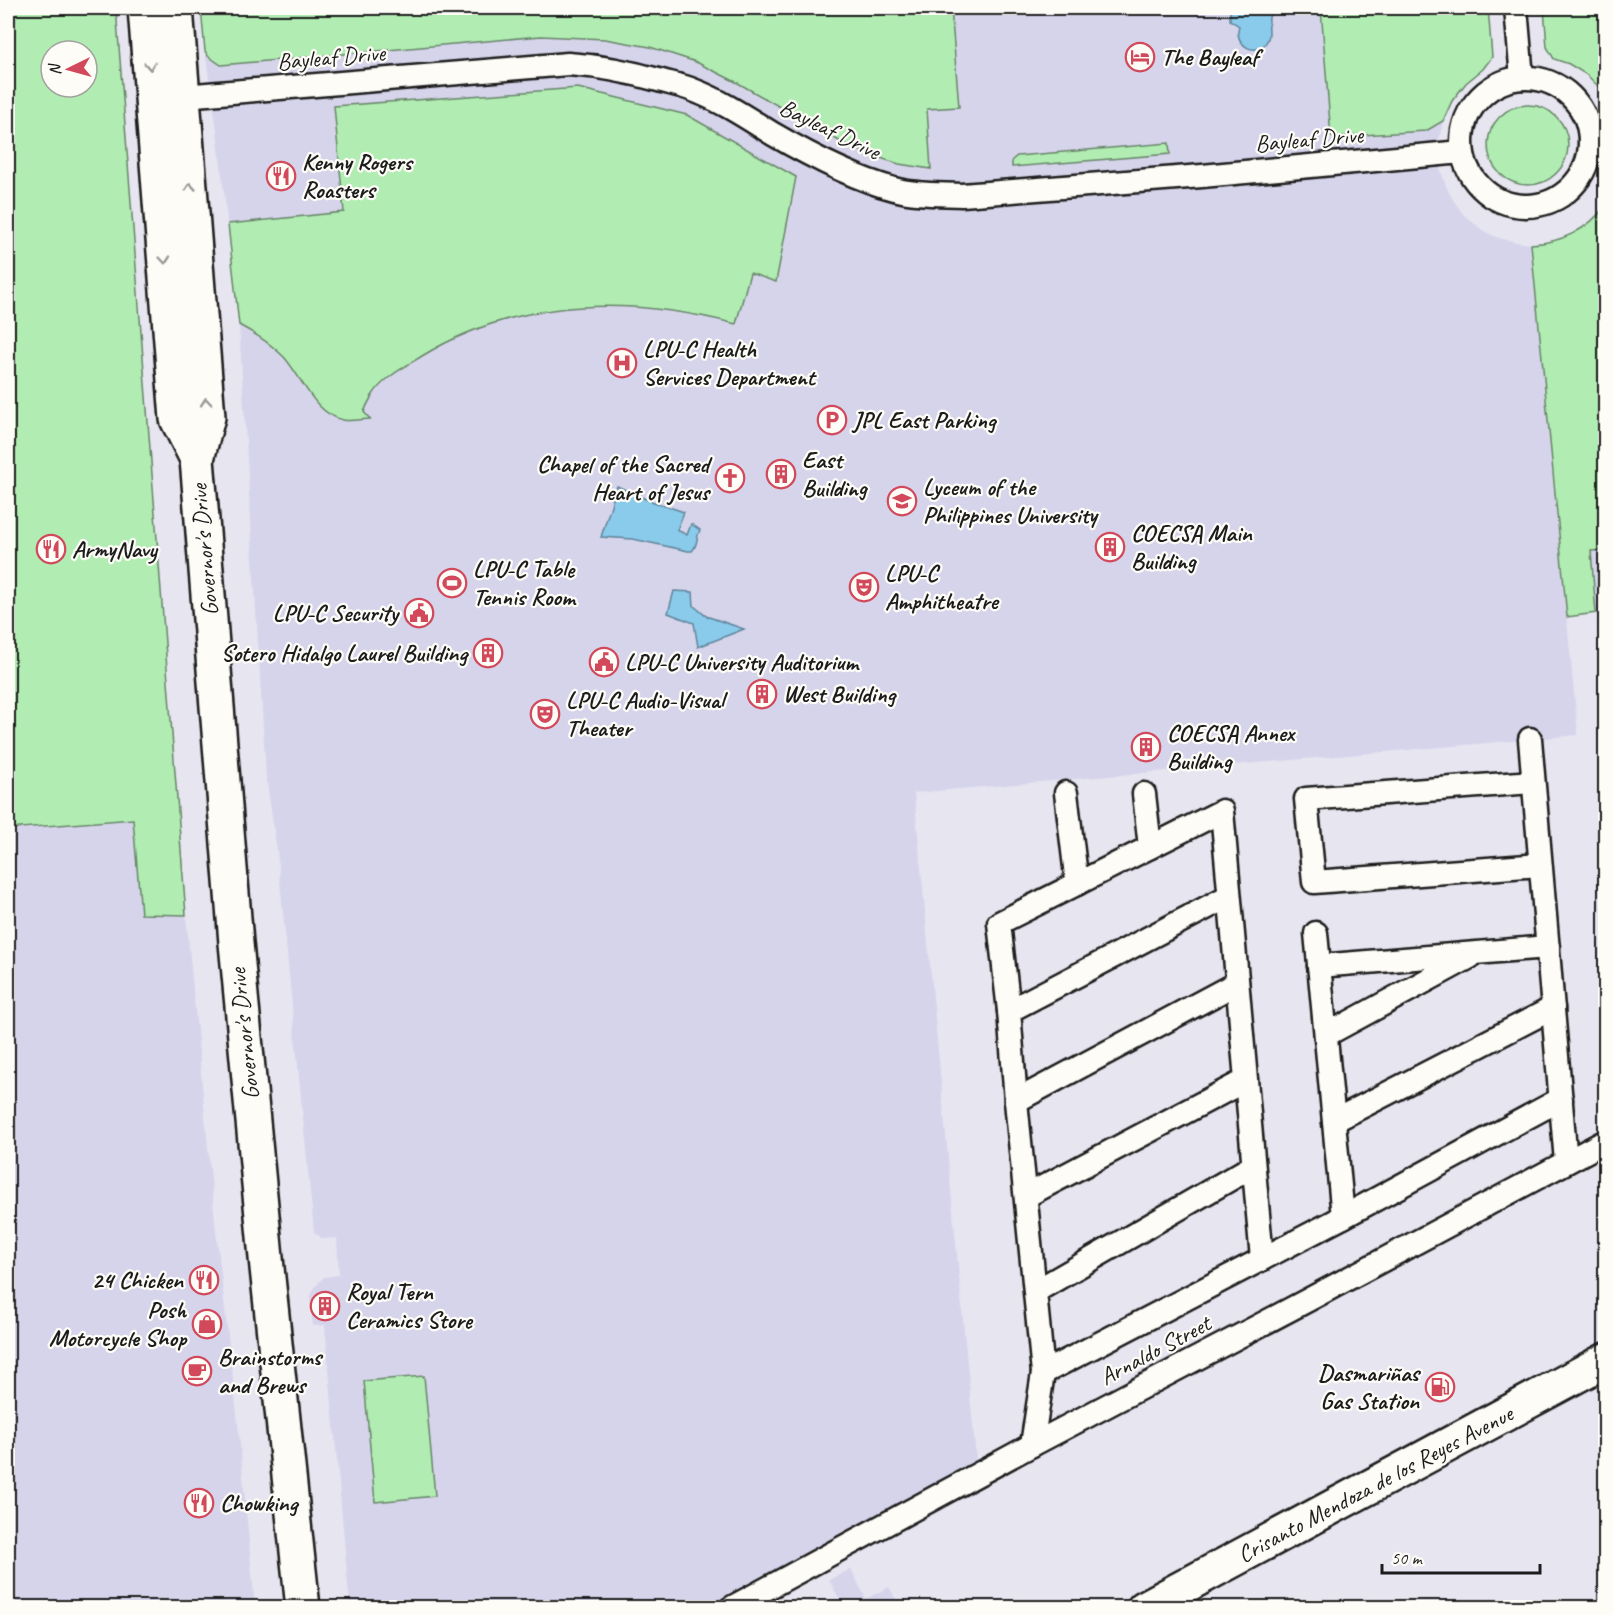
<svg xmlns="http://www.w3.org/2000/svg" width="1613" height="1615" font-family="Caveat,sans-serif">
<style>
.built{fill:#d6d4eb;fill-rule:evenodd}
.green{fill:#b1edb2;stroke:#668467;stroke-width:1.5;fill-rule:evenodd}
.water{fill:#8acaeb;stroke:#5e8498;stroke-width:1.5}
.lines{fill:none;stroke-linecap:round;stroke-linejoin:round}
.minor-casing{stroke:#1c1c1c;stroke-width:27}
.secondary-casing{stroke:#1c1c1c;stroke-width:38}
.primary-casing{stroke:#1c1c1c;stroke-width:38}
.minor{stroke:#fdfcf7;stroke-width:22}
.secondary{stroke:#fdfcf7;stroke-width:33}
.primary{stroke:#fdfcf7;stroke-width:33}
.oneway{stroke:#989794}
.labels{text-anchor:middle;stroke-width:4.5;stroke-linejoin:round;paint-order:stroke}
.street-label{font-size:24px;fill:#1c1c1c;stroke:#fdfcf7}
.poi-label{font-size:24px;font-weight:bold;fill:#1c1c1c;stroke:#fdfcf7;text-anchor:start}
</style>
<rect width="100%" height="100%" fill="#e6e5f0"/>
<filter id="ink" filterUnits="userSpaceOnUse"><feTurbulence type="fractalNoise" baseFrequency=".0167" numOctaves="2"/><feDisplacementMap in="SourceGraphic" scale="12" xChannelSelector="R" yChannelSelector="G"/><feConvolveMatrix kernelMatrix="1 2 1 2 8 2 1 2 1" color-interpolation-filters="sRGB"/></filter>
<g filter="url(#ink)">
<g class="built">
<path d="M 8,8 L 116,8 L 186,915 L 215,1222 L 238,1423 L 255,1607 L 8,1608 ZM 51,51 L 87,51 L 87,87 L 51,87 Z"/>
<path d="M 201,8 L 1488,8 L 1492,57 L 1483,69 L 1466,83 L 1452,101 L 1443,121 L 1438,143 L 1439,165 L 1446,186 L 1453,200 L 1463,214 L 1482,230 L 1498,238 L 1516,242 L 1531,244 L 1578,735 L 914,793 L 976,1459 L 969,1470 L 708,1607 L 350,1607 L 325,1325 L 313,1326 L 310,1298 L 315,1287 L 324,1277 L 339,1275 L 337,1238 L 323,1239 L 314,1232 L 277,850 L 266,776 L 239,325 L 217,130 L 205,51 Z"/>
<path d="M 1605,550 L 1605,712 L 1591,551 Z"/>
<path d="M 851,1569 L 866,1599 L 889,1587 L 900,1607 L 844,1607 L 829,1580 Z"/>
</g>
<g class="green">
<path d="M 8,8 L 116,8 L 186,915 L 141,914 L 133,819 L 8,829 ZM 51,51 L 87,51 L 87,87 L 51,87 Z"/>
<path d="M 201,8 L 951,8 L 959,107 L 927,109 L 931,169 L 899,164 L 868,154 L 841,142 L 738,83 L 696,62 L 650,47 L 605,39 L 541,36 L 221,65 L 208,56 L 205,51 Z"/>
<path d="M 1321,8 L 1488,8 L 1492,57 L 1483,69 L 1466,83 L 1452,101 L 1443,121 L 1426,131 L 1331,137 Z"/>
<path d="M 1544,8 L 1605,8 L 1605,93 L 1587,75 L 1569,64 L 1554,59 L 1547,47 Z"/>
<path d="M 578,88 L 687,115 L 796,177 L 776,282 L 750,273 L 736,324 C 628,296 519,297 422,356 C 404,367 383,378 372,396 C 369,401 366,407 364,412 L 370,419 C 362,419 351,422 343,420 C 314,414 302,377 284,357 C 270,343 256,334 239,325 L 228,224 L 344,212 L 334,106 Z"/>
<circle cx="1528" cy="145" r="40"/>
<path d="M 1169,143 L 1170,154 L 1012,167 L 1012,160 L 1017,156 Z"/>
<path d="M 1605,206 L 1605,550 L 1591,551 L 1596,613 L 1567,617 L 1531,244 C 1560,243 1588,230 1605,206 Z"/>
<path d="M 424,1376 L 435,1496 L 375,1502 L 364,1381 Z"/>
</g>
<g class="water">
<path d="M 1236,8 L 1292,8 L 1275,11 L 1270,14 C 1266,24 1272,33 1267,41 C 1257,59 1233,45 1239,26 L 1230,20 L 1230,11 Z"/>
<path d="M 617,486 L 648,500 L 684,512 L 677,530 L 687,535 L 691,524 L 700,530 C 696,537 698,546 692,551 L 688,551 L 633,539 L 601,537 Z"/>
<path d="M 674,591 L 693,592 L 694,606 L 706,616 L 744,629 L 698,647 L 694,623 L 668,613 Z"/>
</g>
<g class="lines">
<g class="minor-casing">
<g id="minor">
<path d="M 1516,8 L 1522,78"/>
<circle cx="1526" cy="142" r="64"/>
<path d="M 183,96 L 568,64 C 601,66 631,72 662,81 C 673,84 683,86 693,90 C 722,101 747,118 773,134 C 809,155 852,178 894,189 C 915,195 939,194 962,195 L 1202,176 L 1462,152"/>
<path d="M 1530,739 L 1566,1162"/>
<path d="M 1533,782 L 1306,799 L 1314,882 L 1540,865"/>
<path d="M 1066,793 L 1077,884"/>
<path d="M 1144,794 L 1150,847"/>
<path d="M 1316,933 L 1343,1217"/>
<path d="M 1319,966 L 1548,947"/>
<path d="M 1009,1011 L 1229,896"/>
<path d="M 1326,1035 L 1470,957"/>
<path d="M 1016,1101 L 1237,983"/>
<path d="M 1334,1121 L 1553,1008"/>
<path d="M 1026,1196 L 1246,1080"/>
<path d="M 1036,1291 L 1253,1166"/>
<path d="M 1043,1373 L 1343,1217 L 1561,1099"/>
<path d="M 1032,1445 L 1043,1373 L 1016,1101 L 1009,1011 L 999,923 L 1222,811 L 1262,1259"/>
<path d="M 731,1608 L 1032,1445 L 1308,1300 L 1606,1141"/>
</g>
</g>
<g class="secondary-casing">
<path id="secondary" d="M 1144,1608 L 1606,1360"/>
</g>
<g class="primary-casing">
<g id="primary">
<path d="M 145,8 L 177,419 L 197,459"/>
<path d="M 176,8 L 208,417 L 197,459 L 200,495 L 236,943 L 267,1268 L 303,1608"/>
</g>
</g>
<use href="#minor" class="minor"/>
<use href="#secondary" class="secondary"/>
<use href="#primary" class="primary"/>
</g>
<defs><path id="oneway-chevron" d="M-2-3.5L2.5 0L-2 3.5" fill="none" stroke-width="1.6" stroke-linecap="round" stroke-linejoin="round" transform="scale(1.5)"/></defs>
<g class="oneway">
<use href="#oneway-chevron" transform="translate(150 66) rotate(86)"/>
<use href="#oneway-chevron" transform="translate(190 187) rotate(-94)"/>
<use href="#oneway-chevron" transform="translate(165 260) rotate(85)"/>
<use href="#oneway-chevron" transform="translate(206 402) rotate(-95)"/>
</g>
</g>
<defs>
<g id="hotel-ring" transform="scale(1.5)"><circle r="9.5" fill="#fdfcf7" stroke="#d1495b" stroke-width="1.5"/><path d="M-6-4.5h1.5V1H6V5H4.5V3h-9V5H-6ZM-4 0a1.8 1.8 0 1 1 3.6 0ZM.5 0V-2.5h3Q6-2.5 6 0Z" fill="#d1495b"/></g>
<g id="restaurant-ring" transform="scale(1.5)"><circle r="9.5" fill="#fdfcf7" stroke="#d1495b" stroke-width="1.5"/><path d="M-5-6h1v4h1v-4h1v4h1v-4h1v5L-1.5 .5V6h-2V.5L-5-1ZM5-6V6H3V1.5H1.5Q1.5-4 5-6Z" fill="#d1495b"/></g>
<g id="hospital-ring" transform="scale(1.5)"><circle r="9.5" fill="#fdfcf7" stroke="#d1495b" stroke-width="1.5"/><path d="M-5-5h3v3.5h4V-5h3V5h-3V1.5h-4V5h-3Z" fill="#d1495b"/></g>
<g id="parking-ring" transform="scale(1.5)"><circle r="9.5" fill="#fdfcf7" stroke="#d1495b" stroke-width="1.5"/><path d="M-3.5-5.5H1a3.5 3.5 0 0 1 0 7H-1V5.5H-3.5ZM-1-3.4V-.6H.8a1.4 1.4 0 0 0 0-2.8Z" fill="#d1495b"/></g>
<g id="building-ring" transform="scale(1.5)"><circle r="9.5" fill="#fdfcf7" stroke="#d1495b" stroke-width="1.5"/><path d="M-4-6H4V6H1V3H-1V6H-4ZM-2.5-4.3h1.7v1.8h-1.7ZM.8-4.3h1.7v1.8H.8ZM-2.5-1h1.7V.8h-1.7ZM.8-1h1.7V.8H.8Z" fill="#d1495b"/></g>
<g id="church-ring" transform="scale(1.5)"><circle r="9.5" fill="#fdfcf7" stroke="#d1495b" stroke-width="1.5"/><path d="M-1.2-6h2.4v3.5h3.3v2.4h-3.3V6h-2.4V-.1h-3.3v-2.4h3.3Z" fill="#d1495b"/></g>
<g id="university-ring" transform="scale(1.5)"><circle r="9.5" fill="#fdfcf7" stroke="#d1495b" stroke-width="1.5"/><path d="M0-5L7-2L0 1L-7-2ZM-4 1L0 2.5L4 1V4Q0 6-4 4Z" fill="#d1495b"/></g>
<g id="stadium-ring" transform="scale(1.5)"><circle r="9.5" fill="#fdfcf7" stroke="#d1495b" stroke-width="1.5"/><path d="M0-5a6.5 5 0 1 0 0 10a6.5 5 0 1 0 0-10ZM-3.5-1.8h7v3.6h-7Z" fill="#d1495b"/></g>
<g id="theatre-ring" transform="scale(1.5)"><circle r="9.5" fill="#fdfcf7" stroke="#d1495b" stroke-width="1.5"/><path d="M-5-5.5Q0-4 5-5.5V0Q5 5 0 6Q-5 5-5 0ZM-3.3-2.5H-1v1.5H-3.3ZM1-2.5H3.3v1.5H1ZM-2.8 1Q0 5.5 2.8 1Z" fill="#d1495b"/></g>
<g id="civic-ring" transform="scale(1.5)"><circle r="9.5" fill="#fdfcf7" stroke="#d1495b" stroke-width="1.5"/><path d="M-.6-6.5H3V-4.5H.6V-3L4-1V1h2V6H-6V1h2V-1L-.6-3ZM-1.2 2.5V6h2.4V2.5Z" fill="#d1495b"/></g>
<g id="shop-ring" transform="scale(1.5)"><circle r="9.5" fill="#fdfcf7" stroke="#d1495b" stroke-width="1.5"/><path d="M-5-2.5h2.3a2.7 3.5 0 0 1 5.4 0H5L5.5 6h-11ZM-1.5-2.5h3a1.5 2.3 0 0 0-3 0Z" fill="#d1495b"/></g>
<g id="cafe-ring" transform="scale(1.5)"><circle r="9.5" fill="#fdfcf7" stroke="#d1495b" stroke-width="1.5"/><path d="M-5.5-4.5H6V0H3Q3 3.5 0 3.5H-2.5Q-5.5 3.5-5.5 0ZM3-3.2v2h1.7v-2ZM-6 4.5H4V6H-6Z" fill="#d1495b"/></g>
<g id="fuel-ring" transform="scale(1.5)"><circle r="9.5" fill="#fdfcf7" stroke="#d1495b" stroke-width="1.5"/><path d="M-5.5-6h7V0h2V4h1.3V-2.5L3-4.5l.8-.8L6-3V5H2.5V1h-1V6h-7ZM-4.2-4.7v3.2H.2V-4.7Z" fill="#d1495b"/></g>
</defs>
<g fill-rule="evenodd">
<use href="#hotel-ring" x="1140" y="57"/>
<use href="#restaurant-ring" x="281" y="176"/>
<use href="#hospital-ring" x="622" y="363"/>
<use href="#parking-ring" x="832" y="420"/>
<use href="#building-ring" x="781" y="474"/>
<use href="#church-ring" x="730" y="478"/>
<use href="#university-ring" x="902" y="501"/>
<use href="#building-ring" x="1110" y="547"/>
<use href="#restaurant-ring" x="51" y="549"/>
<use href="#stadium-ring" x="452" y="583"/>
<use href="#theatre-ring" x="864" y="587"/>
<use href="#civic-ring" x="419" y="613"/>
<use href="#building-ring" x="488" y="653"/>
<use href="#civic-ring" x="604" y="662"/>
<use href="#building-ring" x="762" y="694"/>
<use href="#theatre-ring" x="545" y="714"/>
<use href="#building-ring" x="1146" y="747"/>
<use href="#restaurant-ring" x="204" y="1280"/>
<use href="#building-ring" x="325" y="1306"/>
<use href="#shop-ring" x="207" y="1324"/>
<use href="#cafe-ring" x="197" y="1371"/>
<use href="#fuel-ring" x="1440" y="1387"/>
<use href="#restaurant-ring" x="199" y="1503"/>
</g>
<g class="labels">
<g class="street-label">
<text transform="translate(331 57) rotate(-5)" y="8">Bayleaf Drive</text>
<text transform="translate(830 129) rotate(26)" y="8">Bayleaf Drive</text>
<text transform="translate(1309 139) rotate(-5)" y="8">Bayleaf Drive</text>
<text transform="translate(204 550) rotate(-95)" y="8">Governor's Drive</text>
<text transform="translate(244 1034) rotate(-96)" y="8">Governor's Drive</text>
<text transform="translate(1155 1350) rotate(-28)" y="8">Arnaldo Street</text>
<text transform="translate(1375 1484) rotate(-28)" y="8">Crisanto Mendoza de los Reyes Avenue</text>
</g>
<g class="poi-label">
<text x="1161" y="65">The Bayleaf</text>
<text x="302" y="170">Kenny Rogers<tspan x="302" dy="28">Roasters</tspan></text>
<text x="643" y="357">LPU-C Health<tspan x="643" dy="28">Services Department</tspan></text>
<text x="853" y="428">JPL East Parking</text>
<text x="802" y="468">East<tspan x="802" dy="28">Building</tspan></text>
<text x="709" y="472" text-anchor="end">Chapel of the Sacred<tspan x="709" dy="28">Heart of Jesus</tspan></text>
<text x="923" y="495">Lyceum of the<tspan x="923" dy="28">Philippines University</tspan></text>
<text x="1131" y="541">COECSA Main<tspan x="1131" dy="28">Building</tspan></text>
<text x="72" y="557">ArmyNavy</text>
<text x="473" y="577">LPU-C Table<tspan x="473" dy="28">Tennis Room</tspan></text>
<text x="885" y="581">LPU-C<tspan x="885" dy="28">Amphitheatre</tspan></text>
<text x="398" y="621" text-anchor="end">LPU-C Security</text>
<text x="467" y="661" text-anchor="end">Sotero Hidalgo Laurel Building</text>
<text x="625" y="670">LPU-C University Auditorium</text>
<text x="783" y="702">West Building</text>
<text x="566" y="708">LPU-C Audio-Visual<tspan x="566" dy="28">Theater</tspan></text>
<text x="1167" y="741">COECSA Annex<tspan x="1167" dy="28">Building</tspan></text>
<text x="183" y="1288" text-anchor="end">24 Chicken</text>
<text x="346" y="1300">Royal Tern<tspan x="346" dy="28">Ceramics Store</tspan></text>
<text x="186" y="1318" text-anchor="end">Posh<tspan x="186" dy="28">Motorcycle Shop</tspan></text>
<text x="218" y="1365">Brainstorms<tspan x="218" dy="28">and Brews</tspan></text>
<text x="1419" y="1381" text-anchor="end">Dasmariñas<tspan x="1419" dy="28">Gas Station</tspan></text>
<text x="220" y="1511">Chowking</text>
</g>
</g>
<rect width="1613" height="1615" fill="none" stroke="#fdfcf7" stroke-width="30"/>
<rect x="15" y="15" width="1583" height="1585" fill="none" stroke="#1c1c1c" stroke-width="2" filter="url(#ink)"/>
<g transform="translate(69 69) rotate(265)"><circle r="28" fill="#fdfcf7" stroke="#a3a29f" stroke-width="1.5"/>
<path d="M0-4.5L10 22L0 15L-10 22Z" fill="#d1495b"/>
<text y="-9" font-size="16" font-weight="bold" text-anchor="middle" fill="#1c1c1c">N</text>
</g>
<path d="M1382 1564v9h158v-9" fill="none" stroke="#1c1c1c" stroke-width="3"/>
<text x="1391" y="1564" font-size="18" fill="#1c1c1c" stroke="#fdfcf7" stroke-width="4.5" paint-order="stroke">50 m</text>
</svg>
